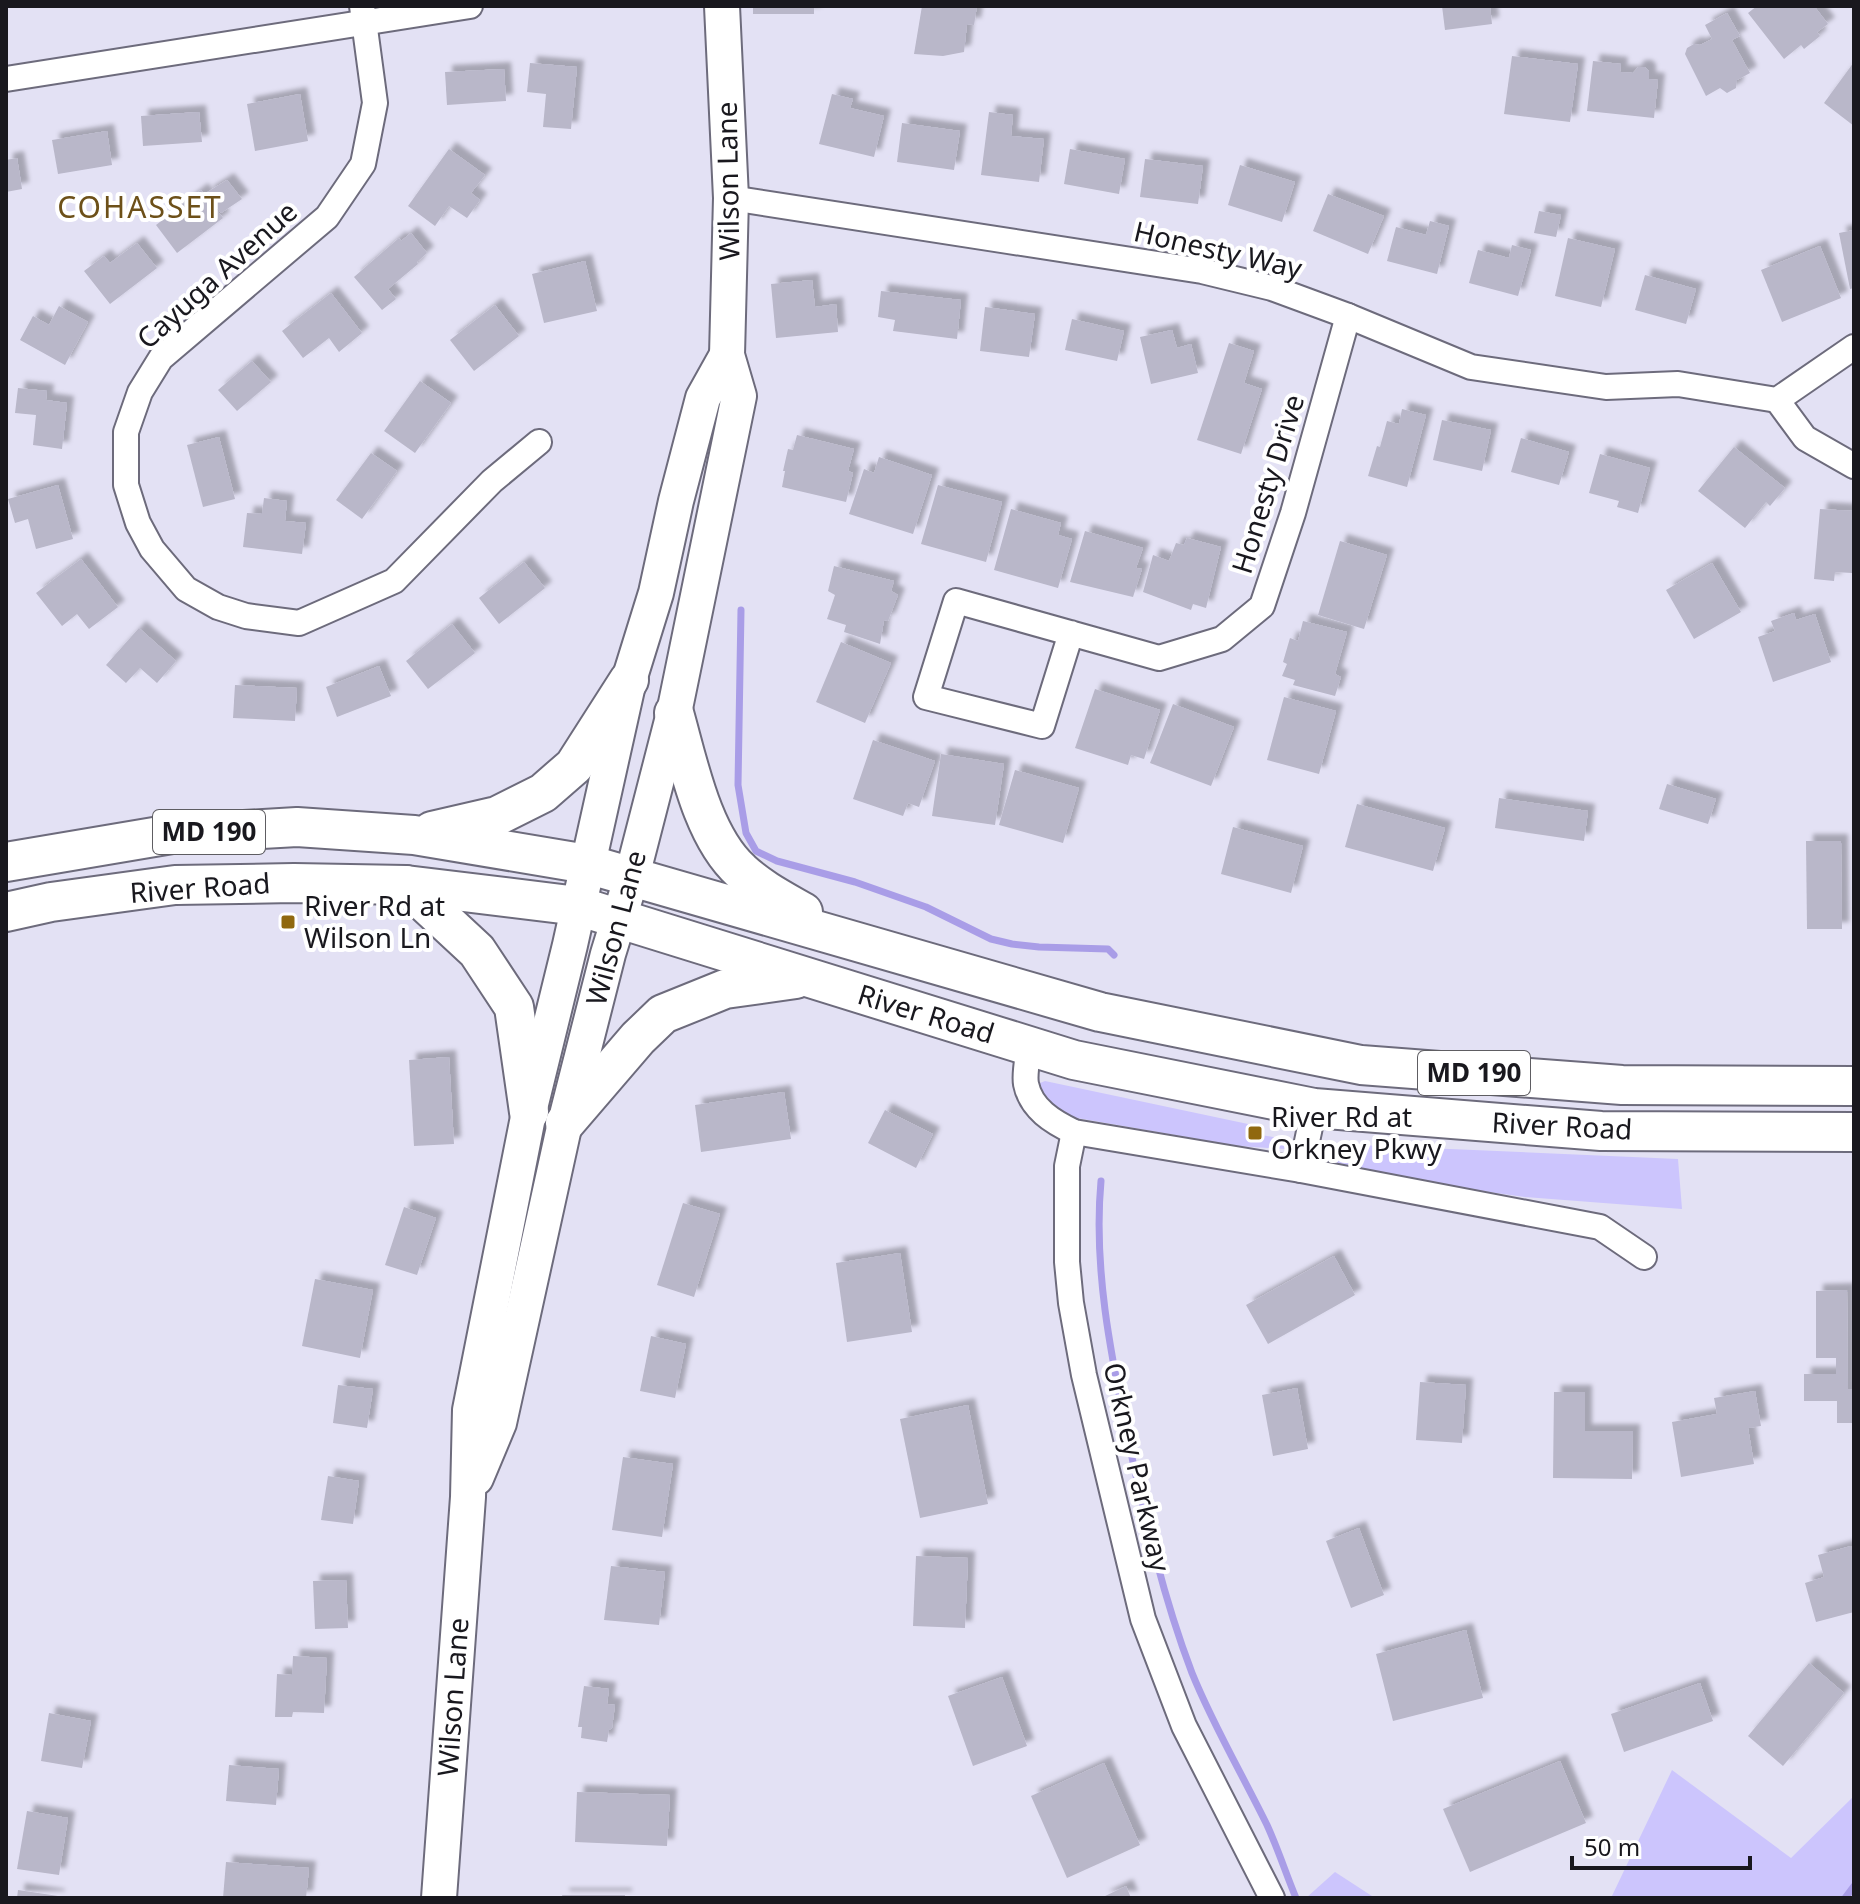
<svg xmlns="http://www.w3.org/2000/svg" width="1860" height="1904" font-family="'Noto Sans',sans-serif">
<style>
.green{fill:#ccc5fd}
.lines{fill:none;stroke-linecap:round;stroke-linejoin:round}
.stream{stroke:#a99de7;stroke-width:7}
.building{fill:#b9b7c9;filter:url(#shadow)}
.street-casing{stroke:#6d6b7c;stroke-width:28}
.secondary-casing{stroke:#6d6b7c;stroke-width:38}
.primary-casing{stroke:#6d6b7c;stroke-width:42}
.street{stroke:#fff;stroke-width:24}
.secondary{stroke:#fff;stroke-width:34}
.primary{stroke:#fff;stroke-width:38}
.poi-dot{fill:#90680f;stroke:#fff;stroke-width:3}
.labels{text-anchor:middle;stroke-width:8;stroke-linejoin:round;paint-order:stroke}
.shield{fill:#fff;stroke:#5e5d62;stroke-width:2}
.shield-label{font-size:26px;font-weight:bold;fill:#19181e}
.street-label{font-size:28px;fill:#19181e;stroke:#fff}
.poi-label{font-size:28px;fill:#19181e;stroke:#fff;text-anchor:start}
.neighbourhood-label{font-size:30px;letter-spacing:2px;fill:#6d5019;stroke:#fff}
</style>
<defs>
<filter id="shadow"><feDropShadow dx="7" dy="-7" stdDeviation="2" flood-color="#0004"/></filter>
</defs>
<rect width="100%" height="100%" fill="#e3e1f4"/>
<g class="green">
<path d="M 1045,1081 L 1248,1124 L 1247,1133 L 1286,1139 L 1285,1149 L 1238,1146 L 1077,1118 C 1063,1112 1038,1101 1040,1083 Z"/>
<path d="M 1357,1145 L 1678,1159 L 1682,1209 L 1525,1197 L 1446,1186 L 1327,1165 C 1320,1144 1343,1146 1357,1145 Z"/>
<path d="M 1672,1770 L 1791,1858 L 1854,1796 L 1854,1898 L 1611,1898 Z"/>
<path d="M 1335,1872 L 1375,1898 L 1306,1898 Z"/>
</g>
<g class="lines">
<g class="stream">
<path d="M 741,610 L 738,785 L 746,833 L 756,851 L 777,861 L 855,882 L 926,907 L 991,939 L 1012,944 L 1039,947 L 1108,949 L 1114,955"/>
<path d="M 1101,1181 C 1093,1267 1111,1355 1128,1439 C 1145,1518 1163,1597 1192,1673 C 1213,1725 1242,1774 1267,1825 C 1278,1849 1286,1874 1296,1898"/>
<path d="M 1845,1898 L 1854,1886"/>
</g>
</g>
<g class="building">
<rect x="753" y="6" width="61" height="8"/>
<path d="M 922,6 L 977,6 L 974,25 L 967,24 L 964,52 L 943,56 L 914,54 Z"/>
<path d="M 1442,6 L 1490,6 L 1492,24 L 1445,30 Z"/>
<path d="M 1757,6 L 1778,6 L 1780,8 L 1782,6 L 1814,6 L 1828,24 L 1817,32 L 1820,36 L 1804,49 L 1801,45 L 1784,59 L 1748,13 Z"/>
<path d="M 1727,13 L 1740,36 L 1732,40 L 1750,73 L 1737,80 L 1736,88 L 1727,93 L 1720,88 L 1706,96 L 1685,54 L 1687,48 L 1694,44 L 1700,45 L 1712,39 L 1705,25 Z"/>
<path d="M 1512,56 L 1578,64 L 1570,122 L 1504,114 Z"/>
<path d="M 1593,61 L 1621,64 L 1620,72 L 1633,73 L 1638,67 L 1645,67 L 1649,71 L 1649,79 L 1658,80 L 1654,118 L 1587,111 Z"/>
<path d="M 1854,62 L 1854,126 L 1824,103 Z"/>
<path d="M 530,63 L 577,67 L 571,129 L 543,127 L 546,94 L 527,92 Z"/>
<path d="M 504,69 L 506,101 L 447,105 L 445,72 Z"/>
<path d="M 300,94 L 308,141 L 255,151 L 247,104 Z"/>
<path d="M 832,94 L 853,99 L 850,108 L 884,116 L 874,157 L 819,144 Z"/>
<path d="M 199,112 L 202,142 L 143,146 L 141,116 Z"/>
<path d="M 989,112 L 1013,115 L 1011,136 L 1044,139 L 1039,182 L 981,175 Z"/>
<path d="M 902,123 L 960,131 L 954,170 L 897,162 Z"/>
<path d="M 107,131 L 112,165 L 58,174 L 52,140 Z"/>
<path d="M 449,149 L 485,175 L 471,193 L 480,200 L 467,218 L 449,206 L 435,226 L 408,206 Z"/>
<path d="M 1070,149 L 1125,159 L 1119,194 L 1064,184 Z"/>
<path d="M 17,158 L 22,189 L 6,192 L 6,160 Z"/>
<path d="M 1145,159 L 1203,166 L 1198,204 L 1140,197 Z"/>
<path d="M 1240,165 L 1295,182 L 1282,222 L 1228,205 Z"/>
<path d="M 227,180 L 242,199 L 221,213 L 206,193 Z"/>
<path d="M 201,190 L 223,218 L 177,253 L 156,225 Z"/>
<path d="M 1328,194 L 1384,216 L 1368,254 L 1313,231 Z"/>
<path d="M 1539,211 L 1561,215 L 1556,237 L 1534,233 Z"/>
<path d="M 1430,221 L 1449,226 L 1437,274 L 1387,261 L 1396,227 L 1426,235 Z"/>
<path d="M 1854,230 L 1854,288 L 1850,289 L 1839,233 Z"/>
<path d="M 411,233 L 427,253 L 417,262 L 418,264 L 388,289 L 396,299 L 382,310 L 354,277 L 399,238 L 401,241 Z"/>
<path d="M 1568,238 L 1615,249 L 1601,307 L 1555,296 Z"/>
<path d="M 137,243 L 157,268 L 110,304 L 84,271 L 104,256 L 110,263 Z"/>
<path d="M 1512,245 L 1531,250 L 1518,296 L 1469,283 L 1478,250 L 1509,258 Z"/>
<path d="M 1820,246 L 1841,298 L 1782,322 L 1761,270 Z"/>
<path d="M 585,261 L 597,311 L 544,323 L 532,274 Z"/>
<path d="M 1645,275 L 1696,289 L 1686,324 L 1635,310 Z"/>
<path d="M 812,280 L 815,307 L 836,304 L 838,332 L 776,338 L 771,284 Z"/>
<path d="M 881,291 L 961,300 L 957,339 L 893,331 L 895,320 L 878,317 Z"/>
<path d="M 331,293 L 362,333 L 339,352 L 329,338 L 303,358 L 282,331 Z"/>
<path d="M 495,305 L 519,336 L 474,371 L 450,340 Z"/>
<path d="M 59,306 L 88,322 L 65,365 L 20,340 L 33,316 L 49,325 Z"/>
<path d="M 985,307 L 1035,314 L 1029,357 L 980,351 Z"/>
<path d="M 1072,319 L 1124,331 L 1117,361 L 1065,350 Z"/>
<path d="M 1172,330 L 1177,348 L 1191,344 L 1198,373 L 1151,384 L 1140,337 Z"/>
<path d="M 1229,343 L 1254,351 L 1244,383 L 1262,389 L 1241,454 L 1197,440 Z"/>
<path d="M 252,361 L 271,382 L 237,411 L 218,390 Z"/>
<path d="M 420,381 L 451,403 L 415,453 L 384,431 Z"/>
<path d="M 18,388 L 47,391 L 46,400 L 67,403 L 62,449 L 33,445 L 36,415 L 15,413 Z"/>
<path d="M 1402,409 L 1426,415 L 1407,487 L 1368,476 L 1377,446 L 1380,447 L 1387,421 L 1399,424 Z"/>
<path d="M 1442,420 L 1491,430 L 1482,471 L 1433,460 Z"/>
<path d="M 797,435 L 854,449 L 848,471 L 853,473 L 846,502 L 782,487 L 785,471 L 783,471 L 788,449 L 793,450 Z"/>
<path d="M 219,437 L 235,499 L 203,507 L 187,445 Z"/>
<path d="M 1521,438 L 1569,452 L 1559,485 L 1511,472 Z"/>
<path d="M 1734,447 L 1785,488 L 1770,506 L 1766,502 L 1745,528 L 1698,491 Z"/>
<path d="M 371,453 L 397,471 L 362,519 L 336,500 Z"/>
<path d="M 1600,454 L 1650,468 L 1638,513 L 1617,507 L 1619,501 L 1589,493 Z"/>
<path d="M 879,457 L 932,475 L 913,534 L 849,514 L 864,469 L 874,473 Z"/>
<path d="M 58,485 L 73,539 L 36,549 L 28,519 L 15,523 L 8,499 Z"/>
<path d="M 938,485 L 1002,502 L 986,562 L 921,544 Z"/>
<path d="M 264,498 L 287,501 L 285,521 L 306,523 L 302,554 L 243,547 L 247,513 L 262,514 Z"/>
<path d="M 1011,509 L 1061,523 L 1058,535 L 1072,539 L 1058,588 L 994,570 Z"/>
<path d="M 1820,509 L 1854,511 L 1854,564 L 1852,564 L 1852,573 L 1835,572 L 1834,581 L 1814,579 Z"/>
<path d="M 1085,531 L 1143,548 L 1136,568 L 1142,569 L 1133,597 L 1070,582 Z"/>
<path d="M 1187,538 L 1221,547 L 1206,608 L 1193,604 L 1191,610 L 1143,592 L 1153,555 L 1169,561 L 1176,543 L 1184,545 Z"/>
<path d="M 1340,541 L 1387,555 L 1364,629 L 1318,615 Z"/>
<path d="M 81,559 L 118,607 L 89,629 L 77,614 L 62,626 L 36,593 Z"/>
<path d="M 524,562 L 545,588 L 499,624 L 479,598 Z"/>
<path d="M 1712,563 L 1741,612 L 1694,639 L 1666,590 Z"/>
<path d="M 834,566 L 894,581 L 891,591 L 898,595 L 888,621 L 884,620 L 880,644 L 844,632 L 846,625 L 827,619 L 835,595 L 828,591 Z"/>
<path d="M 1794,613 L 1796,620 L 1815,614 L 1831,662 L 1773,682 L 1758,637 L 1775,631 L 1771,621 Z"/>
<path d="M 1303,621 L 1347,632 L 1335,674 L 1341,677 L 1335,696 L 1293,685 L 1295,680 L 1282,676 L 1287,664 L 1283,662 L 1290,638 L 1298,641 Z"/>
<path d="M 452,624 L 475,653 L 428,689 L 406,661 Z"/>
<path d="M 139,628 L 176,661 L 157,683 L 140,668 L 126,683 L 106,665 Z"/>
<path d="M 841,642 L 891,663 L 865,723 L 816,702 Z"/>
<path d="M 379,666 L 391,696 L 337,717 L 326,687 Z"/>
<path d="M 235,685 L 297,688 L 295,721 L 233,718 Z"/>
<path d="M 1095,689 L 1160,710 L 1144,759 L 1131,755 L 1128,765 L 1075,748 Z"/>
<path d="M 1284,697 L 1336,711 L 1319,774 L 1267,760 Z"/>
<path d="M 1173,704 L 1234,727 L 1211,786 L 1150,763 Z"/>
<path d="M 873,740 L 935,761 L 919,807 L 908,803 L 903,816 L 853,799 Z"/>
<path d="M 941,754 L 1004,764 L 995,825 L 932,816 Z"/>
<path d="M 1015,770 L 1079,788 L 1063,843 L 999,825 Z"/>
<path d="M 1667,784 L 1716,799 L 1708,824 L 1659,809 Z"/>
<path d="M 1499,798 L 1588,811 L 1584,841 L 1495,828 Z"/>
<path d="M 1357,804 L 1445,828 L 1433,871 L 1345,847 Z"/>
<path d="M 1233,827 L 1303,846 L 1291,893 L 1221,874 Z"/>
<path d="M 1806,841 L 1841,841 L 1842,929 L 1807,929 Z"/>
<path d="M 449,1057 L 454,1144 L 414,1146 L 409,1060 Z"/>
<path d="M 784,1092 L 791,1139 L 701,1152 L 695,1105 Z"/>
<path d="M 885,1110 L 933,1134 L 916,1168 L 868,1143 Z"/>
<path d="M 683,1203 L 720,1214 L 694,1297 L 657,1285 Z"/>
<path d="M 404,1207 L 436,1218 L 417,1275 L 385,1265 Z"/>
<path d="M 900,1253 L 912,1332 L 847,1342 L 836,1263 Z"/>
<path d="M 1334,1256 L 1355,1295 L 1268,1344 L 1246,1305 Z"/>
<path d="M 315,1279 L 373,1290 L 360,1358 L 302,1346 Z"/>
<path d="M 1847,1290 L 1848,1389 L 1854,1389 L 1854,1423 L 1837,1423 L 1837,1401 L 1804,1401 L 1804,1374 L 1836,1374 L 1836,1358 L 1816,1358 L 1816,1291 Z"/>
<path d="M 651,1336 L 686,1344 L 675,1398 L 640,1391 Z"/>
<path d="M 1420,1382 L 1466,1385 L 1462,1443 L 1416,1440 Z"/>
<path d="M 338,1385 L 373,1389 L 367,1428 L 333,1423 Z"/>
<path d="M 1297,1388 L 1308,1449 L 1273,1456 L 1262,1395 Z"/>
<path d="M 1755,1391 L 1761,1426 L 1748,1428 L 1754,1464 L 1681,1477 L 1672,1422 L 1717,1414 L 1714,1398 Z"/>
<path d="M 1554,1392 L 1585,1392 L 1585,1431 L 1633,1431 L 1632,1479 L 1553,1478 Z"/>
<path d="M 968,1405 L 988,1504 L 920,1518 L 900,1419 Z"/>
<path d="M 623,1457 L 673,1464 L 662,1537 L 612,1530 Z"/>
<path d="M 328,1476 L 359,1481 L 353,1524 L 321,1520 Z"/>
<path d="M 1359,1528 L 1384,1595 L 1351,1608 L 1326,1541 Z"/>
<path d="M 1851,1546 L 1854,1555 L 1854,1612 L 1816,1622 L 1805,1583 L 1824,1577 L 1818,1555 Z"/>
<path d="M 916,1556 L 968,1558 L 965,1628 L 913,1626 Z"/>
<path d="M 611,1566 L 665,1572 L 659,1625 L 604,1620 Z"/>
<path d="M 346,1580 L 348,1628 L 315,1629 L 313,1581 Z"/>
<path d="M 1466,1630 L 1483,1698 L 1393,1721 L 1376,1654 Z"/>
<path d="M 293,1656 L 327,1658 L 324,1713 L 293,1712 L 292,1717 L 275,1717 L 277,1674 L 292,1675 Z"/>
<path d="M 1809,1663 L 1844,1693 L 1783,1766 L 1748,1736 Z"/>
<path d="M 1002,1677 L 1027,1746 L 973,1766 L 948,1696 Z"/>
<path d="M 1700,1683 L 1713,1721 L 1624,1752 L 1611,1714 Z"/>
<path d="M 584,1686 L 609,1689 L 607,1704 L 615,1705 L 612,1728 L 609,1730 L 607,1742 L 581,1738 L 582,1727 L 578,1727 Z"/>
<path d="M 49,1713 L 91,1721 L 82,1768 L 41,1761 Z"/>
<path d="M 1560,1761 L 1586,1823 L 1470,1872 L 1443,1809 Z"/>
<path d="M 1104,1763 L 1140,1845 L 1067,1878 L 1031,1796 Z"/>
<path d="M 229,1765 L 279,1769 L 276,1805 L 226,1801 Z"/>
<path d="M 577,1792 L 670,1795 L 667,1846 L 575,1842 Z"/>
<path d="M 27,1811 L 68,1818 L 59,1875 L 17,1869 Z"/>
<path d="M 226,1862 L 309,1868 L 306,1898 L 223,1898 Z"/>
<path d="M 1126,1886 L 1131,1898 L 1101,1898 Z"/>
<path d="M 18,1890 L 58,1896 L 58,1898 L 17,1898 Z"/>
<path d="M 562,1895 L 625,1895 L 625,1898 L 563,1898 Z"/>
</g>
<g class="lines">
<g class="street-casing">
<g id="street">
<path d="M 362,6 L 375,103 L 363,164 L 327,217 L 161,358 L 140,392 L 126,432 L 126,485 L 138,523 L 152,549 L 186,589 L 218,607 L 246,616 L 299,623 L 394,581 L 492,481 L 539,442"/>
<path d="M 6,79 L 470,6"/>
<path d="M 731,198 L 1202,271 L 1272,288 L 1348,316 L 1471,367 L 1606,387 L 1678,384 L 1777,400 L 1854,347"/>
<path d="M 1777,400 L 1805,438 L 1854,466"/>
<path d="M 1071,633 L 1042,726 L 926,697 L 956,601 L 1159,658 L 1222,639 L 1262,606 L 1293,513 L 1348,316"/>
<path d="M 1029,1046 C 1028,1058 1024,1073 1026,1084 C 1031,1109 1053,1122 1074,1132 L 1301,1170 L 1600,1227 L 1644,1257"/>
<path d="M 1074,1132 L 1067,1166 L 1067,1262 L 1071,1303 L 1084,1375 L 1143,1619 L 1184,1726 L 1272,1898"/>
<path d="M 1301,1170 L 1314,1108"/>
</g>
</g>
<g class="secondary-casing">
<g id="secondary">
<path d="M 476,1478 L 499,1423 L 565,1123 L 608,954 L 632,876 L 674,713 L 739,396 L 727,355 L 731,198 L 722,6"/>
<path d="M 439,1898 L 468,1497 L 470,1410 L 529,1112 L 570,945 L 629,680 L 656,593 L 676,501 L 703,398 L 727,355"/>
</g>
</g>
<g class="primary-casing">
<g id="primary">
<path d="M 674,713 C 688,762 702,836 741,871 C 759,888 782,900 803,912"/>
<path d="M 432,831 L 497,816 L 543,793 L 574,766 L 629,680"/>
<path d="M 6,862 L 172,834 L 297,827 L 414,835 L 587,864 L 1100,1012 L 1361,1065 L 1622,1085 L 1854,1086"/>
<path d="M 406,885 L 477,951 L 514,1007 L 529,1112"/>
<path d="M 6,912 L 51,902 L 175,885 L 294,883 L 406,885 L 578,906 L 1074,1060 L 1314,1108 L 1601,1131 L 1854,1132"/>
<path d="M 565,1123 L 638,1038 L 663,1014 L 725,989 L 796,979"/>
</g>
</g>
<use href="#street" class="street"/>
<use href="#secondary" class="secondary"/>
<use href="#primary" class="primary"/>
</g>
<g class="poi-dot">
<rect x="280" y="914" width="16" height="16" rx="4"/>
<rect x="1247" y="1125" width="16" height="16" rx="4"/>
</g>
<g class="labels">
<g class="shield">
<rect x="153" y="810" width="112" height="44" rx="6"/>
<rect x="1418" y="1051" width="112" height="44" rx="6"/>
</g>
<g class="shield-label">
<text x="209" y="841">MD 190</text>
<text x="1474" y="1082">MD 190</text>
</g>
<g class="street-label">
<text transform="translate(728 181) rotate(-91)" y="10">Wilson Lane</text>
<text transform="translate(1218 250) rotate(13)" y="10">Honesty Way</text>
<text transform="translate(217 275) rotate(-42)" y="10">Cayuga Avenue</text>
<text transform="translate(1268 484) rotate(-73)" y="10">Honesty Drive</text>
<text transform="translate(200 888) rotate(-4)" y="10">River Road</text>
<text transform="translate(616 928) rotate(-75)" y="10">Wilson Lane</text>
<text transform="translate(926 1014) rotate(17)" y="10">River Road</text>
<text transform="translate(1562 1126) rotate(3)" y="10">River Road</text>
<text transform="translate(1137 1467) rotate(77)" y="10">Orkney Parkway</text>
<text transform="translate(453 1697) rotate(-86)" y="10">Wilson Lane</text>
</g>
<g class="poi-label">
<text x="304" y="916">River Rd at<tspan x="304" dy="32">Wilson Ln</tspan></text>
<text x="1271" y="1127">River Rd at<tspan x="1271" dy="32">Orkney Pkwy</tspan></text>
</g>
<g class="neighbourhood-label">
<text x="140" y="218">COHASSET</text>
</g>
</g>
<rect width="1860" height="1904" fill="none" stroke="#19181e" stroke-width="16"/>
<path d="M1572 1856v12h178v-12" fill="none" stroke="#19181e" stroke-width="4"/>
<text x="1584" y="1856" font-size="24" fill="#19181e" stroke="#ffffff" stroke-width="6" paint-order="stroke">50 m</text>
</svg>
